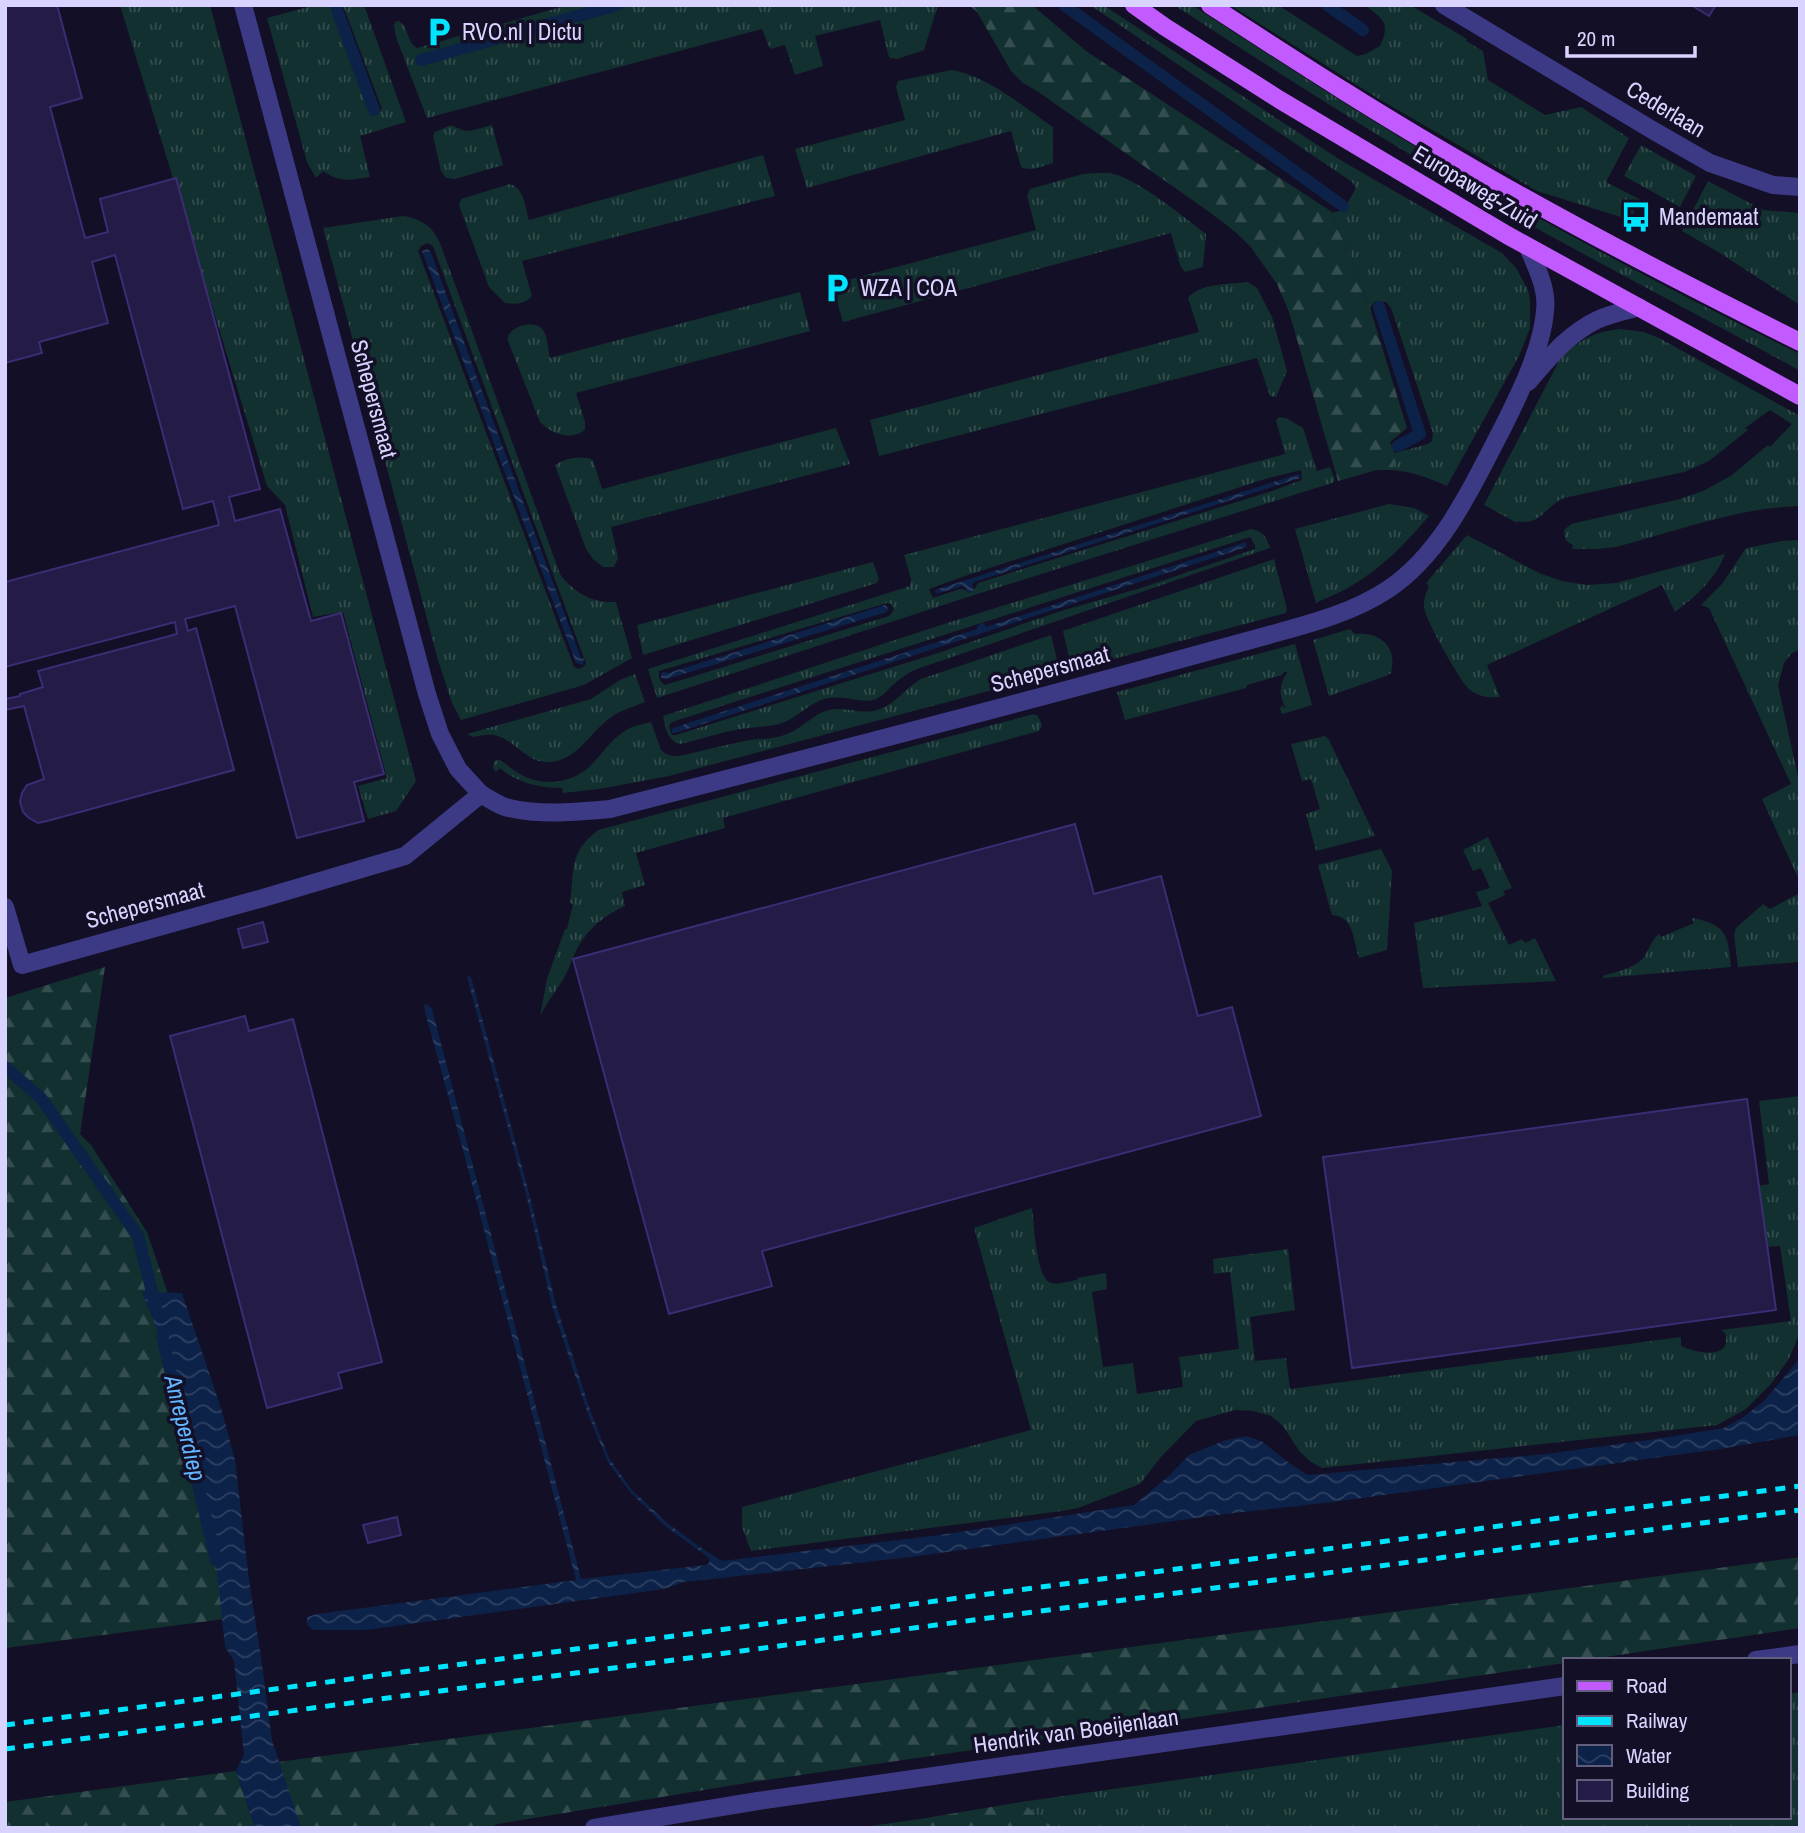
<svg xmlns="http://www.w3.org/2000/svg" width="1805" height="1833" font-family="'Archivo Narrow',sans-serif">
<style>
.grass{fill:url(#grass-tufts);fill-rule:evenodd}
.forest{fill:url(#forest-firs)}
.water{fill:url(#water-waves)}
.lines{fill:none;stroke-linecap:round;stroke-linejoin:round}
.stream{stroke:#0c2248;stroke-width:12}
.building{fill:#241b47;stroke:#3b2d73;stroke-width:2}
.minor{stroke:#3d3a85;stroke-width:18}
.major{stroke:#c25bff;stroke-width:18}
.rail{stroke:#00e5ff;stroke-width:5;stroke-dasharray:10 9;stroke-linecap:butt}
.labels{text-anchor:middle;stroke-width:7;stroke-linejoin:round;paint-order:stroke}
.poi-label{font-size:23px;fill:#d9d4ff;stroke:#130f26;text-anchor:start}
.street-label{font-size:23px;fill:#d9d4ff;stroke:#130f26}
.water-label{font-size:24px;font-style:italic;fill:#62b6ff;stroke:#130f26}
</style>
<defs>
<pattern id="grass-tufts" width="24" height="20" patternUnits="userSpaceOnUse" patternTransform="scale(1.75)"><rect width="24" height="20" fill="#12302f"/><path d="M3 7l-1-3M5 7V3M7 7l1-3M15 17l-1-3M17 17v-4M19 17l1-3" fill="none" stroke="#344d4e"/></pattern>
<pattern id="forest-firs" width="22" height="20" patternUnits="userSpaceOnUse" patternTransform="scale(1.75)"><rect width="22" height="20" fill="#12302f"/><path d="M5 1l3.5 6h-7zM16 11l3.5 6h-7z" fill="#344d4e"/></pattern>
<pattern id="water-waves" width="16" height="10" patternUnits="userSpaceOnUse" patternTransform="scale(1.75)"><rect width="16" height="10" fill="#0c2248"/><path d="M0 5q4-4 8 0t8 0" fill="none" stroke="#2f4163"/></pattern>
</defs>
<rect width="100%" height="100%" fill="#130f26"/>
<g class="grass">
<path d="M 120,5 L 210,5 L 416,781 L 396,811 L 368,819 L 358,786 L 387,778 L 343,612 L 313,617 L 285,505 L 267,486 Z"/>
<path d="M 316,5 L 364,5 L 406,122 L 360,136 L 370,177 C 351,180 340,183 323,171 L 316,178 L 307,162 L 267,18 ZM 337,6 L 344,8 L 382,109 L 370,114 L 332,11 Z"/>
<path d="M 568,5 L 938,5 L 924,50 L 897,59 L 890,58 L 888,54 L 880,20 L 815,36 L 823,66 L 795,75 L 785,45 L 770,49 L 762,29 L 427,118 L 397,40 L 394,27 L 395,22 L 399,21 C 409,28 407,42 417,48 Z"/>
<path d="M 1090,5 L 1103,5 L 1342,161 L 1502,253 L 1516,268 L 1528,290 L 1530,300 L 1530,328 L 1519,356 L 1447,486 C 1429,478 1413,472 1393,470 L 1395,453 L 1428,444 L 1432,441 L 1433,433 L 1391,308 L 1386,302 L 1374,302 L 1370,308 L 1332,212 C 1345,213 1350,198 1356,188 L 1352,182 Z"/>
<path d="M 1174,5 L 1192,5 C 1269,55 1346,105 1426,153 C 1547,225 1673,292 1800,354 L 1800,371 C 1720,326 1638,284 1558,240 C 1426,168 1300,87 1174,5 Z"/>
<path d="M 1230,5 L 1278,5 L 1357,56 L 1366,54 L 1380,46 C 1391,23 1383,18 1364,5 L 1410,5 L 1467,39 L 1466,41 L 1483,51 L 1488,80 L 1545,115 L 1581,107 L 1629,138 L 1606,182 L 1647,203 L 1642,211 L 1636,208 L 1631,218 L 1625,215 L 1624,218 L 1537,191 L 1379,99 Z"/>
<path d="M 951,70 C 987,75 1023,107 1053,127 L 1053,163 C 1043,166 1030,172 1021,167 L 1011,131 L 807,188 L 795,149 L 905,120 L 896,87 L 898,81 Z"/>
<path d="M 451,125 L 462,130 L 470,131 L 492,125 L 503,165 L 455,179 L 446,178 L 441,171 L 433,136 L 435,132 Z"/>
<path d="M 1641,145 L 1696,176 L 1680,207 L 1624,176 Z"/>
<path d="M 763,155 L 775,196 L 522,261 L 532,296 C 524,305 516,304 505,303 L 489,287 L 459,205 L 461,199 L 510,184 C 525,189 525,208 529,220 Z"/>
<path d="M 1098,173 C 1103,173 1109,172 1114,174 C 1139,180 1185,218 1206,234 L 1203,267 L 1185,272 L 1180,265 L 1171,233 L 843,322 L 832,284 L 1036,230 L 1027,196 L 1030,189 L 1083,174 Z"/>
<path d="M 1708,181 L 1763,210 L 1800,213 L 1800,305 L 1715,250 L 1682,231 Z"/>
<path d="M 403,216 C 422,219 432,226 440,243 L 560,574 C 574,593 592,603 616,602 L 632,658 L 584,685 L 461,720 L 452,703 L 438,660 L 323,228 ZM 428,243 L 433,246 L 586,664 C 583,668 579,670 574,667 L 418,251 L 421,246 Z"/>
<path d="M 1248,282 L 1257,288 L 1272,317 L 1287,371 L 1276,397 L 1270,396 L 1257,358 L 879,456 L 870,420 L 1199,332 L 1188,298 C 1200,283 1230,284 1248,282 Z"/>
<path d="M 800,292 L 810,331 L 576,393 L 585,422 L 585,430 C 570,441 552,434 540,422 L 508,341 C 508,337 508,334 512,331 C 519,324 537,321 543,330 C 548,337 548,351 550,358 Z"/>
<path d="M 1620,329 L 1644,332 L 1659,338 L 1800,416 L 1800,506 C 1741,507 1673,532 1616,547 L 1596,549 L 1572,549 L 1573,545 C 1566,542 1564,538 1564,530 L 1571,524 L 1680,499 L 1705,490 L 1732,475 L 1768,445 L 1770,447 L 1792,424 L 1770,410 L 1745,428 L 1748,430 L 1709,461 L 1684,472 L 1564,498 C 1547,505 1539,527 1518,521 L 1517,523 L 1484,505 L 1560,359 C 1577,341 1595,331 1620,329 Z"/>
<path d="M 1279,417 L 1286,418 L 1303,428 L 1317,471 L 1330,467 L 1335,480 L 1332,483 L 971,596 L 657,698 L 648,669 L 910,586 L 911,579 L 904,555 L 1285,454 L 1276,420 ZM 1301,470 L 1302,480 L 1272,491 L 978,583 L 973,591 L 969,593 L 966,590 L 960,589 L 933,598 L 929,589 L 965,576 L 1265,479 ZM 887,603 L 891,604 L 894,610 L 889,616 L 665,685 C 660,682 658,677 659,671 Z"/>
<path d="M 836,428 L 850,464 L 611,527 L 618,558 L 614,567 L 603,567 L 593,559 L 586,549 L 555,465 C 566,458 581,455 593,460 L 602,489 Z"/>
<path d="M 1389,504 L 1414,508 L 1429,516 C 1406,543 1382,568 1351,586 C 1340,593 1328,597 1316,603 L 1295,529 Z"/>
<path d="M 1251,529 C 1263,531 1266,536 1270,548 L 917,669 C 909,672 901,678 894,684 C 888,689 882,698 873,700 C 859,703 842,694 824,699 C 808,704 797,718 782,723 C 771,727 761,726 749,728 C 726,730 703,739 680,744 C 667,740 666,729 663,716 L 947,623 ZM 1250,537 L 1255,545 L 1255,549 L 1141,588 L 1061,611 L 938,653 L 676,735 L 672,735 L 669,726 L 672,722 Z"/>
<path d="M 1467,535 L 1539,573 L 1562,581 L 1587,585 L 1616,583 L 1725,554 C 1716,579 1696,596 1675,612 L 1662,585 L 1487,665 L 1500,697 C 1489,698 1478,697 1469,689 C 1459,679 1426,621 1424,607 C 1423,600 1426,593 1429,586 L 1426,583 Z"/>
<path d="M 1800,540 L 1800,650 L 1792,653 L 1784,663 L 1778,685 L 1800,786 L 1800,882 L 1762,799 L 1791,784 L 1709,608 L 1701,605 L 1722,584 L 1746,548 L 1782,541 Z"/>
<path d="M 1274,559 L 1287,609 L 1286,613 L 1072,670 L 1063,631 Z"/>
<path d="M 873,562 L 879,579 L 877,583 L 643,655 L 637,625 Z"/>
<path d="M 1350,629 L 1355,634 C 1380,631 1398,647 1391,673 L 1386,676 L 1329,696 L 1313,640 Z"/>
<path d="M 1051,635 L 1060,672 L 669,776 L 599,789 L 563,793 L 562,788 C 539,788 517,783 500,768 L 496,772 L 493,768 L 494,761 L 500,760 C 506,764 512,769 518,773 C 543,788 575,784 594,762 C 605,750 614,736 630,728 C 636,725 644,724 651,722 L 661,750 C 666,754 670,756 676,756 C 683,756 691,753 697,752 C 713,748 729,744 745,741 C 759,738 773,740 787,734 C 803,728 813,714 829,710 C 845,706 861,715 877,710 C 895,705 905,688 921,679 Z"/>
<path d="M 1295,644 L 1312,705 L 1282,714 L 1280,709 L 1282,705 L 1284,708 L 1285,707 C 1279,695 1279,684 1287,673 L 1285,671 L 1282,675 L 1247,685 L 1246,688 L 1125,720 L 1117,692 Z"/>
<path d="M 635,674 L 645,702 C 633,707 620,710 610,718 C 589,733 576,763 546,762 C 526,762 514,739 494,735 C 487,734 480,736 473,737 L 467,734 L 591,699 L 620,680 Z"/>
<path d="M 1034,714 L 1038,716 L 1042,725 L 1039,731 L 723,818 L 725,828 L 636,853 L 645,885 L 622,892 L 625,906 C 605,915 588,928 577,949 C 572,959 569,969 564,978 C 556,991 547,1002 540,1016 L 547,979 L 565,929 L 567,929 L 573,904 L 570,903 C 575,868 568,854 598,830 Z"/>
<path d="M 1325,736 L 1329,740 L 1375,836 L 1316,851 L 1306,814 L 1320,809 L 1311,779 L 1302,781 L 1291,744 Z"/>
<path d="M 1488,837 L 1512,888 L 1503,891 L 1505,895 L 1488,903 L 1509,945 L 1522,939 L 1525,943 L 1535,938 L 1556,981 L 1423,988 L 1414,923 L 1482,906 L 1476,892 L 1490,888 L 1481,868 L 1473,871 L 1463,850 Z"/>
<path d="M 1381,849 L 1392,871 L 1387,950 L 1359,958 C 1353,940 1354,916 1332,915 L 1318,865 Z"/>
<path d="M 1800,893 L 1800,966 L 1799,962 L 1738,967 L 1734,935 L 1736,928 L 1763,904 L 1770,909 Z"/>
<path d="M 1694,918 C 1728,926 1728,936 1731,967 L 1603,978 L 1603,976 C 1617,971 1640,968 1647,952 C 1651,945 1652,940 1659,934 L 1661,937 L 1694,923 L 1692,919 Z"/>
<path d="M 1800,1096 L 1800,1332 L 1789,1359 L 1770,1385 L 1746,1409 L 1717,1425 L 1322,1468 L 1311,1462 L 1300,1452 L 1283,1426 L 1271,1416 L 1253,1411 L 1235,1410 L 1196,1421 L 1160,1458 L 1140,1484 L 1078,1508 L 1062,1511 L 751,1551 L 742,1527 L 742,1507 L 1031,1430 L 974,1228 L 1032,1208 C 1034,1222 1036,1275 1049,1282 C 1056,1286 1069,1281 1077,1280 L 1077,1278 L 1106,1273 L 1107,1289 L 1092,1292 L 1103,1367 L 1133,1363 L 1137,1394 L 1183,1387 L 1179,1357 L 1239,1349 L 1230,1272 L 1214,1274 L 1213,1259 L 1288,1249 L 1295,1310 L 1250,1317 L 1255,1361 L 1286,1358 L 1290,1389 L 1681,1337 L 1681,1346 C 1696,1353 1733,1361 1725,1333 L 1721,1330 L 1791,1321 L 1780,1246 L 1765,1247 L 1758,1186 L 1769,1184 L 1759,1101 Z"/>
<path d="M 1800,1692 L 1800,1828 L 1054,1828 L 1021,1802 L 1565,1725 L 1565,1817 L 1789,1817 L 1789,1694 Z"/>
<path d="M 920,1819 L 932,1828 L 856,1828 Z"/>
</g>
<g class="forest">
<path d="M 969,5 L 1032,5 L 1086,51 L 1332,212 L 1370,308 L 1407,428 L 1390,442 L 1395,453 L 1393,470 L 1377,470 L 1338,481 L 1289,312 L 1277,284 L 1250,246 L 1233,230 L 1208,211 L 1037,91 L 1023,83 L 1011,71 L 977,12 Z"/>
<path d="M 105,967 L 80,1134 L 91,1145 L 147,1232 L 182,1335 L 247,1616 L 5,1648 L 5,998 Z"/>
<path d="M 1800,1557 L 1800,1628 L 1585,1660 L 1565,1660 L 1565,1663 L 753,1782 L 498,1824 L 487,1828 L 301,1828 L 278,1762 Z"/>
<path d="M 236,1771 L 255,1828 L 5,1828 L 5,1802 Z"/>
<path d="M 1021,1802 L 1054,1828 L 932,1828 L 920,1819 Z"/>
</g>
<g class="water">
<path d="M 428,249 L 431,253 L 581,658 L 584,659 L 583,665 L 576,663 L 422,251 Z"/>
<path d="M 1299,474 L 1300,478 L 974,582 L 972,585 L 974,591 L 968,593 L 966,588 L 962,586 L 936,594 L 935,590 Z"/>
<path d="M 1246,542 L 1247,547 L 721,718 L 675,733 L 672,733 L 672,730 L 673,728 L 977,629 L 978,625 L 984,623 L 986,627 Z"/>
<path d="M 885,605 L 888,608 L 887,612 L 667,679 L 661,678 L 662,672 L 668,673 Z"/>
<path d="M 469,976 L 471,977 L 529,1193 L 556,1305 L 591,1413 L 609,1458 L 631,1489 L 666,1522 L 700,1547 L 722,1561 L 940,1535 L 1134,1505 L 1170,1475 L 1189,1455 L 1226,1440 L 1247,1436 L 1263,1442 L 1289,1463 L 1308,1475 L 1546,1454 L 1656,1439 L 1724,1428 L 1742,1418 L 1764,1401 L 1800,1358 L 1800,1435 L 1720,1449 L 1333,1502 L 1225,1514 L 911,1557 L 684,1582 L 664,1589 L 366,1630 L 313,1630 L 307,1625 L 307,1617 L 317,1614 L 576,1580 L 463,1150 L 425,1012 L 424,1005 L 427,1004 L 432,1009 L 581,1579 L 706,1565 L 709,1563 L 709,1558 L 664,1525 L 630,1492 L 608,1462 L 588,1414 L 552,1306 L 526,1194 L 467,977 Z"/>
<path d="M 142,1292 L 182,1293 L 221,1408 L 235,1460 L 249,1580 L 261,1657 L 272,1740 L 301,1828 L 255,1828 L 236,1771 L 244,1755 L 234,1661 L 225,1647 C 218,1579 211,1511 195,1444 C 183,1392 162,1342 142,1292 Z"/>
</g>
<g class="lines">
<g class="stream">
<path d="M 1064,5 L 1343,206"/>
<path d="M 1327,5 L 1363,30"/>
<path d="M 337,10 L 374,110"/>
<path d="M 421,60 L 617,5"/>
<path d="M 1379,307 L 1420,434 L 1398,446"/>
<path d="M 5,1067 L 41,1098 L 138,1236 L 156,1308"/>
<path d="M 162,1336 L 216,1560"/>
</g>
</g>
<g class="building">
<path d="M 5,5 L 57,5 L 82,98 L 50,107 L 85,238 L 108,232 L 100,199 L 176,178 L 260,489 L 229,497 L 235,521 L 280,509 L 311,621 L 341,613 L 384,774 L 354,782 L 364,821 L 297,838 L 235,606 L 185,619 L 188,631 L 196,628 L 234,770 L 47,821 L 38,823 L 29,818 L 23,812 L 20,802 L 22,793 L 27,785 L 44,779 L 24,706 L 5,710 L 5,699 L 20,696 L 20,694 L 43,687 L 38,671 L 177,634 L 175,622 L 5,667 L 5,582 L 219,525 L 213,501 L 183,509 L 115,255 L 92,262 L 108,323 L 39,342 L 42,353 L 5,363 Z"/>
<path d="M 1691,5 L 1716,5 L 1709,16 Z"/>
<path d="M 1075,824 L 1094,894 L 1161,876 L 1198,1016 L 1232,1007 L 1261,1116 L 762,1251 L 772,1286 L 669,1314 L 573,959 Z"/>
<path d="M 263,922 L 268,942 L 243,948 L 238,929 Z"/>
<path d="M 245,1016 L 249,1031 L 293,1019 L 382,1362 L 338,1373 L 342,1388 L 267,1408 L 170,1036 Z"/>
<path d="M 1747,1099 L 1776,1310 L 1352,1368 L 1323,1157 Z"/>
<path d="M 397,1517 L 401,1535 L 368,1543 L 363,1525 Z"/>
</g>
<g class="lines">
<g class="minor">
<path d="M 243,5 L 427,694 L 440,734 L 458,769 L 481,794"/>
<path d="M 1444,5 L 1654,131 L 1710,163 L 1773,185 L 1800,187"/>
<path d="M 1528,382 C 1549,358 1568,334 1597,320 C 1610,314 1625,311 1639,307"/>
<path d="M 5,907 L 22,965 L 263,898 L 405,856 L 481,794 C 489,799 497,804 505,807 C 539,816 576,812 610,809 C 793,762 976,715 1159,665 C 1196,655 1232,645 1269,635 C 1309,624 1352,613 1387,590 C 1442,554 1473,485 1502,429 C 1519,395 1542,349 1545,311 C 1548,289 1536,267 1528,247"/>
<path d="M 1756,1660 L 1800,1654"/>
<path d="M 594,1828 L 758,1801 L 1565,1686"/>
</g>
<g class="major">
<path d="M 1134,5 L 1165,27 L 1280,100 L 1507,235 L 1800,396"/>
<path d="M 1210,5 C 1299,63 1389,121 1481,173 C 1585,233 1692,288 1800,342"/>
</g>
<g class="rail">
<path d="M 5,1725 L 1800,1486"/>
<path d="M 5,1749 L 1800,1510"/>
</g>
</g>
<defs>
<g id="parking-bare" transform="scale(2.415)"><path d="M-3.5-5.5H1a3.5 3.5 0 0 1 0 7H-1V5.5H-3.5ZM-1-3.4V-.6H.8a1.4 1.4 0 0 0 0-2.8Z" fill="#00e5ff" stroke="#130f26" stroke-width="2.5" paint-order="stroke"/></g>
<g id="bus-bare" transform="scale(2.415)"><path d="M-5-6H5V4H4V6H2V4H-2V6H-4V4H-5ZM-3.5-4V0h7V-4ZM-3.5 1.2v1.5H-2V1.2ZM2 1.2v1.5H3.5V1.2Z" fill="#00e5ff" stroke="#130f26" stroke-width="2.5" paint-order="stroke"/></g>
</defs>
<g fill-rule="evenodd">
<use href="#parking-bare" x="439" y="32"/>
<use href="#bus-bare" x="1636" y="217"/>
<use href="#parking-bare" x="837" y="288"/>
</g>
<g class="labels">
<g class="poi-label">
<text x="462" y="40">RVO.nl | Dictu</text>
<text x="1659" y="225">Mandemaat</text>
<text x="860" y="296">WZA | COA</text>
</g>
<g class="street-label">
<text transform="translate(1666 109) rotate(31)" y="8">Cederlaan</text>
<text transform="translate(1475 187) rotate(31)" y="8">Europaweg-Zuid</text>
<text transform="translate(374 399) rotate(75)" y="8">Schepersmaat</text>
<text transform="translate(1050 669) rotate(-15)" y="8">Schepersmaat</text>
<text transform="translate(145 905) rotate(-15)" y="8">Schepersmaat</text>
<text transform="translate(1076 1731) rotate(-8)" y="8">Hendrik van Boeijenlaan</text>
</g>
<g class="water-label">
<text transform="translate(185 1428) rotate(76)" y="8">Anreperdiep</text>
</g>
</g>
<rect width="1805" height="1833" fill="none" stroke="#d9d4ff" stroke-width="14"/>
<rect x="1563" y="1658" width="228" height="161" fill="#130f26" stroke="#625e7d" stroke-width="2"/>
<rect x="1577" y="1681" width="35" height="10" fill="#c25bff" stroke="#625e7d" stroke-width="2"/>
<text x="1626" y="1693" font-size="21" fill="#d9d4ff">Road</text>
<rect x="1577" y="1716" width="35" height="10" fill="#00e5ff" stroke="#625e7d" stroke-width="2"/>
<text x="1626" y="1728" font-size="21" fill="#d9d4ff">Railway</text>
<rect x="1577" y="1745" width="35" height="21" fill="url(#water-waves)" stroke="#625e7d" stroke-width="2"/>
<text x="1626" y="1763" font-size="21" fill="#d9d4ff">Water</text>
<rect x="1577" y="1780" width="35" height="21" fill="#241b47" stroke="#625e7d" stroke-width="2"/>
<text x="1626" y="1798" font-size="21" fill="#d9d4ff">Building</text>
<path d="M1567 46v10h128v-10" fill="none" stroke="#d9d4ff" stroke-width="3.5"/>
<text x="1577" y="46" font-size="21" fill="#d9d4ff" stroke="#130f26" stroke-width="5" paint-order="stroke">20 m</text>
</svg>
